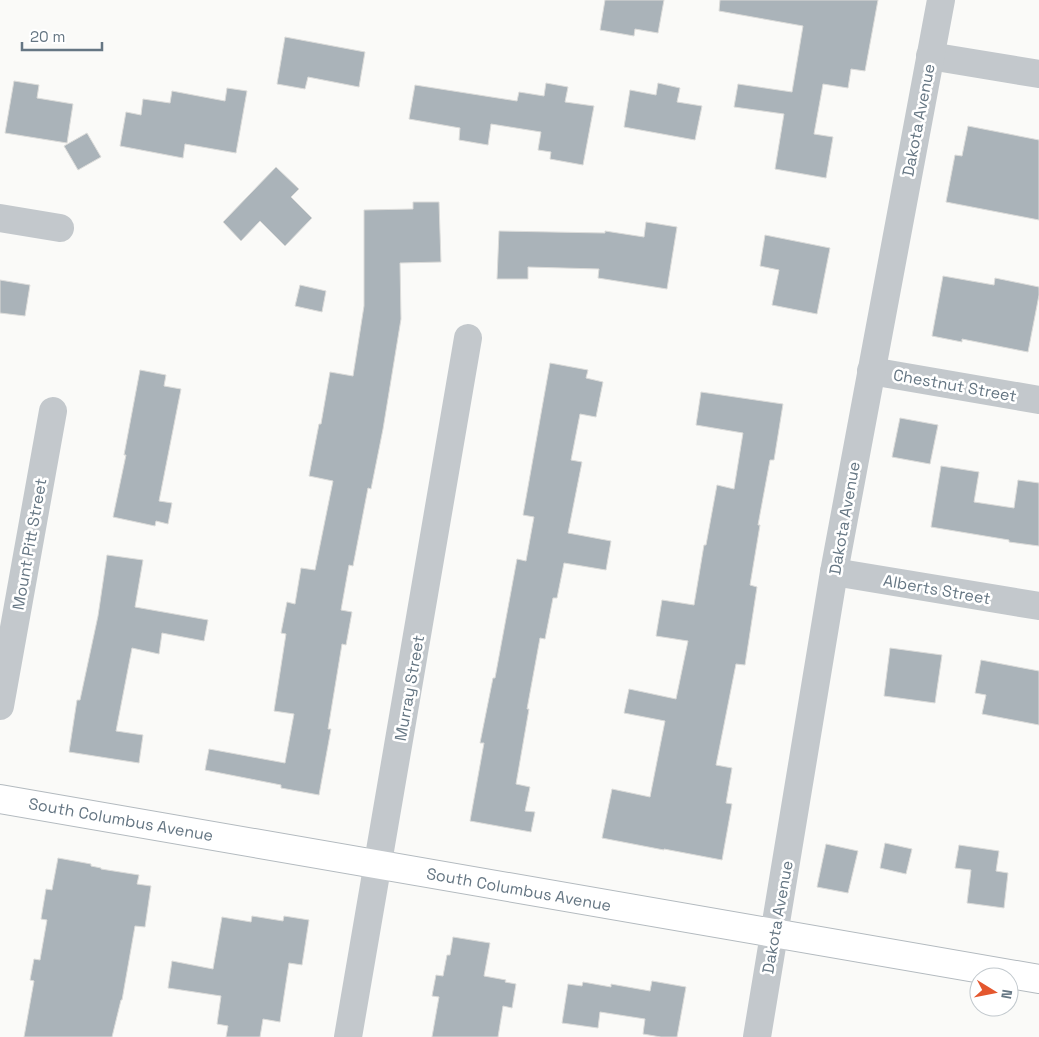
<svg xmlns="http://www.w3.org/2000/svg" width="1039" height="1037" font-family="'Space Grotesk',sans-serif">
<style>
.building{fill:#aab3b9;stroke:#dcdcda}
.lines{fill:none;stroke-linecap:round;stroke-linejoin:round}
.secondary-casing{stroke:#b3babf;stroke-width:30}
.street{stroke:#c3c8cc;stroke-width:28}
.secondary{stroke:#fff;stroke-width:28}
.labels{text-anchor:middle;stroke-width:5;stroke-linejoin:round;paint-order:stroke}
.street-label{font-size:16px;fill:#657683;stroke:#fff}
</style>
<rect width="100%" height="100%" fill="#fafaf8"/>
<g class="building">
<path d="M 605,0 L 664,0 L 658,33 L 635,29 L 634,36 L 600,30 Z"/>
<path d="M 720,0 L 878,0 L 865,71 L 851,69 L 848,88 L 823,84 L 814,134 L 833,137 L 826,178 L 775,169 L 784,114 L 734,107 L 738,84 L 792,92 L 803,26 L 719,11 Z"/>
<path d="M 285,37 L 365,52 L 359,87 L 308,77 L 305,89 L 277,84 Z"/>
<path d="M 14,81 L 39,85 L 37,98 L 73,104 L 67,143 L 5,133 Z"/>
<path d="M 546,83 L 568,87 L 565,102 L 594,106 L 583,165 L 550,159 L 551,152 L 538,150 L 541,132 L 491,124 L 488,145 L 459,140 L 460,128 L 409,119 L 415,85 L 517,101 L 519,92 L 544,96 Z"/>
<path d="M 658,83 L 680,88 L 677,102 L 702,106 L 695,140 L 624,127 L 630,90 L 656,95 Z"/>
<path d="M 227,88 L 247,91 L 236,153 L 185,144 L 183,158 L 120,146 L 126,112 L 141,115 L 143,99 L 170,103 L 172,91 L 225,101 Z"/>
<path d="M 968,126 L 1039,140 L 1039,220 L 946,202 L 955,155 L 962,156 Z"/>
<path d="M 87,133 L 101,157 L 78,170 L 64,146 Z"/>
<path d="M 276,167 L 299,189 L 291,197 L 312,218 L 285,246 L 260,221 L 241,241 L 223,222 Z"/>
<path d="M 413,202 L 439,202 L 441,262 L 400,263 L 401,319 L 383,429 L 371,489 L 368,488 L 353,566 L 349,565 L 341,610 L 352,612 L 346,645 L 342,644 L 328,729 L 331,729 L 319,795 L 281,788 L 281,785 L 205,770 L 209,749 L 285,763 L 294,714 L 274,711 L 286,634 L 281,633 L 287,602 L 295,604 L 301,568 L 315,570 L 333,481 L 309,476 L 319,424 L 321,424 L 330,372 L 353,376 L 364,306 L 364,210 L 413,209 Z"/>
<path d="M 646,222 L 677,227 L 667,289 L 598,278 L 599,269 L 528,267 L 528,279 L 497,279 L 499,231 L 605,233 L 605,231 L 644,237 Z"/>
<path d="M 765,235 L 830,248 L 817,314 L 772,305 L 779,270 L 760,266 Z"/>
<path d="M 943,276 L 994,285 L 995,278 L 1039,287 L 1039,295 L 1028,352 L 962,339 L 962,342 L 932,336 Z"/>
<path d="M 0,280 L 30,285 L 25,316 L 0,313 Z"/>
<path d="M 300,285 L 326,291 L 322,312 L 295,306 Z"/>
<path d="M 550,363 L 588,370 L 586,378 L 603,382 L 596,417 L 580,414 L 571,460 L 582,462 L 568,533 L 611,541 L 606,570 L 564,563 L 557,598 L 553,598 L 545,639 L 540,638 L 527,709 L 529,709 L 516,784 L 530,787 L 525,811 L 535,812 L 531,832 L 470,821 L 484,743 L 480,743 L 493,678 L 495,678 L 517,559 L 526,561 L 534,517 L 523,515 Z"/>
<path d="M 140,370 L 166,375 L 164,386 L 181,389 L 159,501 L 172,503 L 168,524 L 156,521 L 155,526 L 113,517 L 126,455 L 124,455 Z"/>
<path d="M 701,392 L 783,404 L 774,460 L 770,460 L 758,525 L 760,525 L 750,585 L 757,587 L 745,665 L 736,664 L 716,765 L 732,768 L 726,803 L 732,804 L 722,860 L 664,849 L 664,850 L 602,838 L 612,789 L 650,797 L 665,721 L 624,713 L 629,689 L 676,699 L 688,641 L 656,636 L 662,600 L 694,605 L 704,545 L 706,545 L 717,485 L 734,489 L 743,433 L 696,425 Z"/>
<path d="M 900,418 L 938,425 L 930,464 L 892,457 Z"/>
<path d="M 941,466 L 979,472 L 974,502 L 1014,508 L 1018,480 L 1039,483 L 1039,546 L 1009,542 L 1009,540 L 931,527 Z"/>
<path d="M 107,555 L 143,560 L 135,607 L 208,620 L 204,641 L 162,633 L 159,654 L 132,648 L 116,731 L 143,735 L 139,763 L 69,752 L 77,700 L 80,700 L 98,616 Z"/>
<path d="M 890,648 L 942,655 L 935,703 L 884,696 Z"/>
<path d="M 981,660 L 1039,671 L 1039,725 L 982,714 L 986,695 L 975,693 Z"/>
<path d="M 885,843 L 912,849 L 906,874 L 880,868 Z"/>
<path d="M 826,844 L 858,851 L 848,893 L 817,887 Z"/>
<path d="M 959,845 L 999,851 L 996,871 L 1008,873 L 1004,908 L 967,903 L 971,870 L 955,868 Z"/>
<path d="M 58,858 L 91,864 L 91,866 L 101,868 L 101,869 L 139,875 L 137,884 L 151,886 L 145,927 L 135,926 L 122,1000 L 121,1000 L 112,1037 L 24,1037 L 34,981 L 30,980 L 34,959 L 40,960 L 47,920 L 41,919 L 46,889 L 52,890 Z"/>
<path d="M 252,916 L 283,921 L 284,916 L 309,920 L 302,965 L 289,963 L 280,1022 L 263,1019 L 260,1037 L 226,1037 L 228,1026 L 217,1024 L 221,996 L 168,988 L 172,961 L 213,969 L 222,917 L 251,922 Z"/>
<path d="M 453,937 L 490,943 L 484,976 L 506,980 L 505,982 L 516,984 L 512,1008 L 503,1006 L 498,1037 L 432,1037 L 439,997 L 432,996 L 436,975 L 443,976 L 447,955 L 450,955 Z"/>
<path d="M 652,981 L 686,987 L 677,1037 L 661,1037 L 643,1034 L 645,1019 L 600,1012 L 598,1028 L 562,1023 L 568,984 L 582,986 L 583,982 L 611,987 L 611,984 L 650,991 Z"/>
</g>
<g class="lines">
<g class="secondary-casing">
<path id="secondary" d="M 0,799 C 346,858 692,920 1039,979"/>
</g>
<g class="street">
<path d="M 930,56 L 1039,74"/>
<path d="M 0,218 L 60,228"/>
<path d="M 871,371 L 1039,400"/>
<path d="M 834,572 L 1039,606"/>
<path d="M 0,706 L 53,411"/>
<path d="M 348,1037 L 468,338"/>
<path d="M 757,1037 L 834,572 L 941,0"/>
</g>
<use href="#secondary" class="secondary"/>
</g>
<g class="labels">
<g class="street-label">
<text transform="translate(918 120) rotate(-79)" y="6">Dakota Avenue</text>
<text transform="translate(955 385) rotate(10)" y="6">Chestnut Street</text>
<text transform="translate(844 518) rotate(-80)" y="6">Dakota Avenue</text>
<text transform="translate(29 544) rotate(-80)" y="6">Mount Pitt Street</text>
<text transform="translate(937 589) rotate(10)" y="6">Alberts Street</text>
<text transform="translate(409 688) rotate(-80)" y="6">Murray Street</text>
<text transform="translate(121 819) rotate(10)" y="6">South Columbus Avenue</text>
<text transform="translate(519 889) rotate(10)" y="6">South Columbus Avenue</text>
<text transform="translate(777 917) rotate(-80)" y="6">Dakota Avenue</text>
</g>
</g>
<g transform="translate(994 992) rotate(100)"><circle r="24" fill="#ffffff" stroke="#c1c8cd"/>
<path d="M0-4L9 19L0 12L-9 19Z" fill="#e4572e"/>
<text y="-8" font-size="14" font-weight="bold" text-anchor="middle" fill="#657683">N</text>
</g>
<path d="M22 42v8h80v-8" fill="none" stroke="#657683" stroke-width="2.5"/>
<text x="30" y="42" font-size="15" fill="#657683" stroke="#ffffff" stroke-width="4" paint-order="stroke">20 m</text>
</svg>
